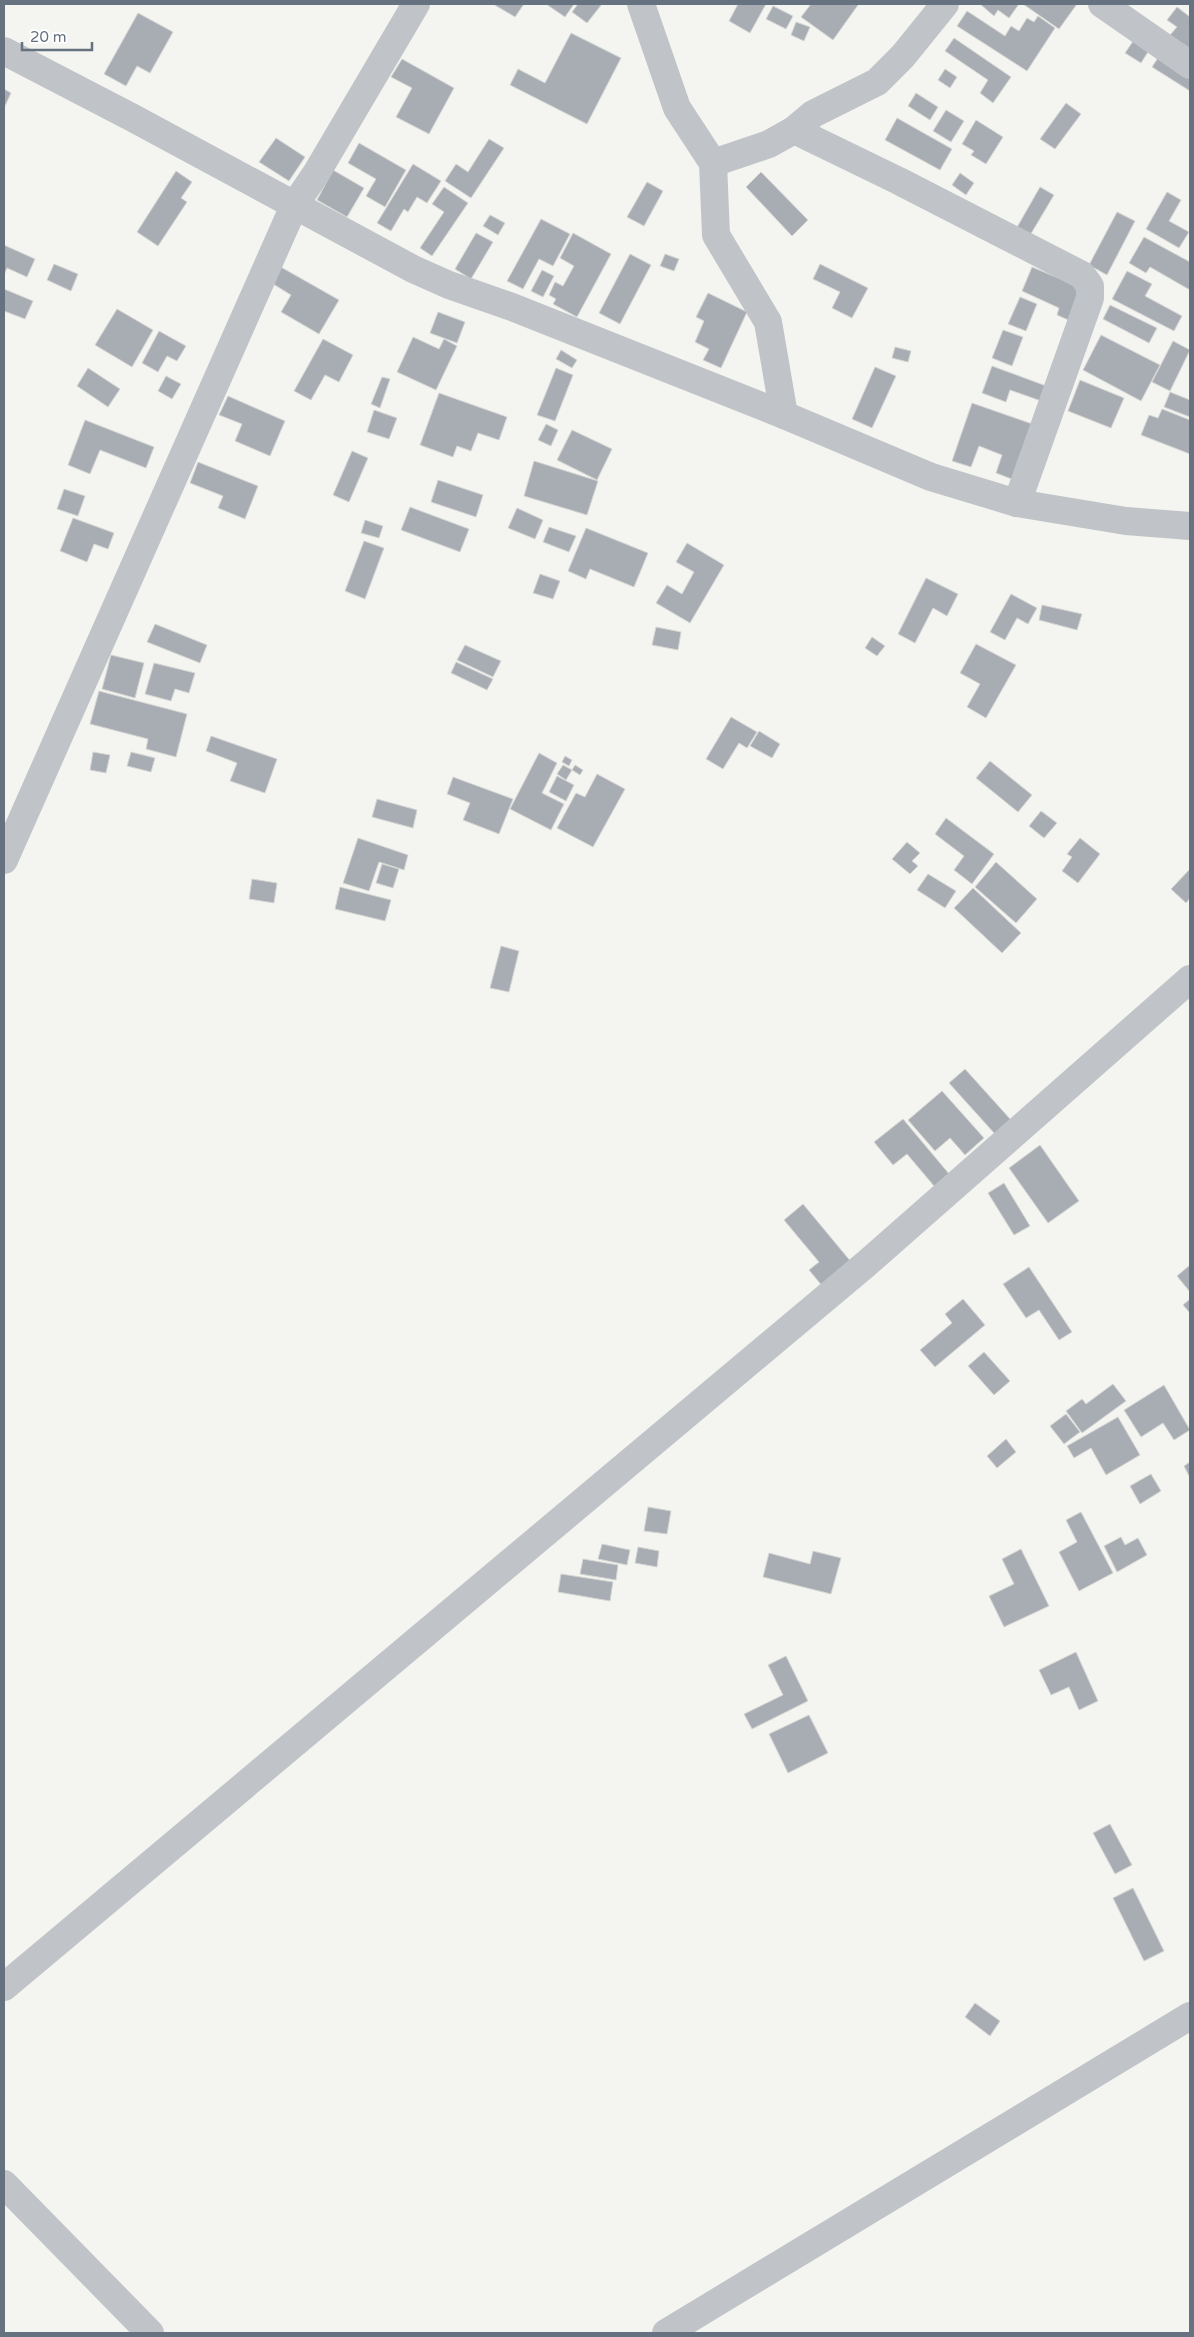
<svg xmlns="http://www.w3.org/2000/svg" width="1194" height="2337" font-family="'Varela Round',sans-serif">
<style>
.building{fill:#a7adb3;stroke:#d6d6d4}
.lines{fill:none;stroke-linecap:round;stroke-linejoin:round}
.minor{stroke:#c0c3c7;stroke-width:28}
</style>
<rect width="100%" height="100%" fill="#f4f5f1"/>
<g class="building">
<path d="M 493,4 L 524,4 L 515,17 Z"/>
<path d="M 546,4 L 574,4 L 565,17 Z"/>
<path d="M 578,4 L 602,4 L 587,23 L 572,12 Z"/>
<path d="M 738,4 L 766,4 L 750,33 L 729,21 Z"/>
<path d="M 811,4 L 856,4 L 858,5 L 833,40 L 801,17 Z"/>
<path d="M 980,4 L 1019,4 L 1009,18 L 998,10 L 994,16 Z"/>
<path d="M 1023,4 L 1077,4 L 1059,29 Z"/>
<path d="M 773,6 L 793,16 L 786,29 L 766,19 Z"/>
<path d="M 1177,7 L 1190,17 L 1190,50 L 1170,35 L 1177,27 L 1167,20 Z"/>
<path d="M 967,11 L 1005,36 L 1011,26 L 1019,31 L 1027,18 L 1034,22 L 1038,16 L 1055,28 L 1027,71 L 957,26 Z"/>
<path d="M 138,13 L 173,32 L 150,73 L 137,66 L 126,86 L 104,74 Z"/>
<path d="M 796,22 L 810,27 L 804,41 L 791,35 Z"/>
<path d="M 571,33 L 621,58 L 587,124 L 510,85 L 518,69 L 545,83 Z"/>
<path d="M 1138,34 L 1153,44 L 1141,63 L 1125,53 Z"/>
<path d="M 954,38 L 1011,77 L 993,103 L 980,93 L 988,80 L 945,51 Z"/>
<path d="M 1163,50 L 1190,68 L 1190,91 L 1152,67 Z"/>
<path d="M 402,59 L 454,88 L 429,134 L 396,117 L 412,88 L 391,77 Z"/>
<path d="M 945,69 L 957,77 L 950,88 L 938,80 Z"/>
<path d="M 4,89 L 11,93 L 4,108 Z"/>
<path d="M 916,93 L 938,107 L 930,120 L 908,106 Z"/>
<path d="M 1066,103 L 1081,114 L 1055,149 L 1040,139 Z"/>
<path d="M 946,110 L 964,121 L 951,142 L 933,131 Z"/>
<path d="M 897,118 L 952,149 L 940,170 L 885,140 Z"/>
<path d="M 976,120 L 1003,137 L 986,164 L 971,155 L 974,151 L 962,144 Z"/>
<path d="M 276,138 L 305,157 L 289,181 L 259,162 Z"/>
<path d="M 489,139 L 504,148 L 471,198 L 445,181 L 456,164 L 468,172 Z"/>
<path d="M 359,143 L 406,170 L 385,207 L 366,196 L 376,179 L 348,163 Z"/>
<path d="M 413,164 L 441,181 L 427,203 L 417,197 L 408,212 L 404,209 L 391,231 L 377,223 Z"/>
<path d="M 333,170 L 364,188 L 347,217 L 317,200 Z"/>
<path d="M 176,171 L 192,182 L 181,198 L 187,202 L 158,246 L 137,232 Z"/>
<path d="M 761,172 L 808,220 L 792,236 L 746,187 Z"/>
<path d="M 960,173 L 974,183 L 966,195 L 952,185 Z"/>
<path d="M 647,182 L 663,191 L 644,226 L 627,217 Z"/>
<path d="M 444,187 L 468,203 L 432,256 L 420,248 L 444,212 L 432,204 Z"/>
<path d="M 1040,187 L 1054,195 L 1029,237 L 1016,229 Z"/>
<path d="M 1167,192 L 1181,200 L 1169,221 L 1189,232 L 1179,248 L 1146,229 Z"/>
<path d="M 1117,212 L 1135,221 L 1107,275 L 1089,265 Z"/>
<path d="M 490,215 L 505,223 L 498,235 L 483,226 Z"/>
<path d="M 541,219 L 570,234 L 553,266 L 539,259 L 523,289 L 507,281 Z"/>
<path d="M 476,233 L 493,242 L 471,279 L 455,269 Z"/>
<path d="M 573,233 L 611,254 L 577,317 L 553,304 L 556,299 L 549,295 L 555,282 L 563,286 L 574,266 L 560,258 Z"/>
<path d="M 1144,237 L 1190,262 L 1190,290 L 1150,267 L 1146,273 L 1129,263 Z"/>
<path d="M 4,245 L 35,259 L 27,277 L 7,268 L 4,275 Z"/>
<path d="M 630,254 L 651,265 L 620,324 L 599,313 Z"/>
<path d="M 665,254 L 679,259 L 674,271 L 660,266 Z"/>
<path d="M 54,264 L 78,274 L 71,291 L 47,280 Z"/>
<path d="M 820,264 L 868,288 L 852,318 L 832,308 L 840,292 L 813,279 Z"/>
<path d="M 279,266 L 339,300 L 319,334 L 281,312 L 291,295 L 270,282 Z"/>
<path d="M 1032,267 L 1087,290 L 1073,322 L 1057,315 L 1059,308 L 1022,291 Z"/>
<path d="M 542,270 L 554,276 L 543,297 L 531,291 Z"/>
<path d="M 1127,271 L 1152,284 L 1145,296 L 1182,316 L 1174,331 L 1112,299 Z"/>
<path d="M 4,289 L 33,301 L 25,319 L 4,311 Z"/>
<path d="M 708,293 L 747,312 L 721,368 L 703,360 L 709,349 L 695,342 L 704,321 L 696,317 Z"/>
<path d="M 1020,297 L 1037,304 L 1026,331 L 1008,324 Z"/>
<path d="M 1110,305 L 1157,328 L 1149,343 L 1103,319 Z"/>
<path d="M 117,309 L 153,330 L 132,367 L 95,345 Z"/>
<path d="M 438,312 L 465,322 L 457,343 L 430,333 Z"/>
<path d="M 1003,330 L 1023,337 L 1012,366 L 992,358 Z"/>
<path d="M 159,331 L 186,346 L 177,361 L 167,356 L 158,372 L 142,363 Z"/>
<path d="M 1101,335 L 1160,365 L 1141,401 L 1083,370 Z"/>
<path d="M 413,337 L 439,349 L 444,339 L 457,346 L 436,390 L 397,372 Z"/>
<path d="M 323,339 L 353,355 L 339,382 L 325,375 L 311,400 L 294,391 Z"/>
<path d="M 1173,341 L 1190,350 L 1170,391 L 1152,382 Z"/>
<path d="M 895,347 L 911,351 L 908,362 L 892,358 Z"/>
<path d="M 561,350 L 577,360 L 572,368 L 556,359 Z"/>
<path d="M 992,366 L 1049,387 L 1044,402 L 1010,390 L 1006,402 L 982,393 Z"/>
<path d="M 875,367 L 896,376 L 872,428 L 852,419 Z"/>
<path d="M 88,368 L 120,389 L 108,407 L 77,386 Z"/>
<path d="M 556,368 L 573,375 L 555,421 L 537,415 Z"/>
<path d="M 166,376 L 181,384 L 172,399 L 158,391 Z"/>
<path d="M 382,377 L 390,379 L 380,408 L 371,404 Z"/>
<path d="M 1080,380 L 1124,398 L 1111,428 L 1068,411 Z"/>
<path d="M 1170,392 L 1190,400 L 1190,417 L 1164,407 Z"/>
<path d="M 439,393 L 507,417 L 499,440 L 478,433 L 471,451 L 457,446 L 453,457 L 420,445 Z"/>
<path d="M 228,396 L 285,421 L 270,456 L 235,441 L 242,424 L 219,415 Z"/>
<path d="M 972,403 L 1041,427 L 1022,483 L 996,473 L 1002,455 L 979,446 L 971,467 L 952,461 Z"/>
<path d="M 1162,409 L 1190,420 L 1190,454 L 1141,435 L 1149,415 L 1158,418 Z"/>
<path d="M 374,410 L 397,418 L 389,439 L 367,432 Z"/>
<path d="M 85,420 L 154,447 L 146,468 L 100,450 L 90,474 L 68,465 Z"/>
<path d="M 546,424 L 558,430 L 551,446 L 538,440 Z"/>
<path d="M 572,430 L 612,449 L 597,480 L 557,460 Z"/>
<path d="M 352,451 L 368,458 L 349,502 L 333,495 Z"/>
<path d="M 534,461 L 598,481 L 587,515 L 524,496 Z"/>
<path d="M 198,462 L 258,486 L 245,519 L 218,508 L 223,496 L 190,483 Z"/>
<path d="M 438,480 L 483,495 L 476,517 L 431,502 Z"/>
<path d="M 64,489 L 85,496 L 78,516 L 57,509 Z"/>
<path d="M 410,507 L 469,529 L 460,552 L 401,530 Z"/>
<path d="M 517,508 L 543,520 L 535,539 L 508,528 Z"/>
<path d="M 73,518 L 114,533 L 108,549 L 94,544 L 87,562 L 60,551 Z"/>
<path d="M 365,520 L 383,526 L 379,538 L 361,533 Z"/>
<path d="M 549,527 L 576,536 L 569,552 L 543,542 Z"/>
<path d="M 586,528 L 648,553 L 634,587 L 590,569 L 586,579 L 568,571 Z"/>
<path d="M 364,541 L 384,548 L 365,599 L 345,591 Z"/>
<path d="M 687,543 L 724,565 L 690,623 L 656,603 L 667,585 L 682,594 L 694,572 L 676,562 Z"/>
<path d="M 540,574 L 560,581 L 553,599 L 533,593 Z"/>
<path d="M 926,578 L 958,594 L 947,616 L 933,608 L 915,643 L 898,634 Z"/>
<path d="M 1011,594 L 1037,608 L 1028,624 L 1017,618 L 1005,640 L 990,632 Z"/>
<path d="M 1042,605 L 1082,614 L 1077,630 L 1039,620 Z"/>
<path d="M 155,624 L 207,645 L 200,663 L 147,642 Z"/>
<path d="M 656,627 L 681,632 L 678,650 L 652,645 Z"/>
<path d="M 872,637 L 885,646 L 877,656 L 865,648 Z"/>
<path d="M 976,644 L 1016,665 L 986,718 L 967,707 L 980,684 L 960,673 Z"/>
<path d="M 465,645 L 501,661 L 493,677 L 457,660 Z"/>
<path d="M 111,655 L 144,663 L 135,698 L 102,689 Z"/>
<path d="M 456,662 L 493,679 L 487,690 L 451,673 Z"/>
<path d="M 154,663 L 195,673 L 189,693 L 175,689 L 171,701 L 145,694 Z"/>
<path d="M 99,691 L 187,714 L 176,757 L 146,749 L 148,739 L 90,724 Z"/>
<path d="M 731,717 L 757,732 L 747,748 L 739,743 L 723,769 L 706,759 Z"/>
<path d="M 759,731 L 780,744 L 772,758 L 750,746 Z"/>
<path d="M 211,736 L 277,759 L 265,793 L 230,781 L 237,763 L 206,751 Z"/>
<path d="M 93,752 L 110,755 L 106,773 L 90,770 Z"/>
<path d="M 131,752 L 155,758 L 151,772 L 127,766 Z"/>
<path d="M 539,753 L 557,763 L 542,793 L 564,804 L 551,830 L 510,809 Z"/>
<path d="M 565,756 L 572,760 L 569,766 L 562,762 Z"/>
<path d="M 990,761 L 1032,795 L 1018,812 L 976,778 Z"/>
<path d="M 563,765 L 572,770 L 566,780 L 557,774 Z"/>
<path d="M 575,765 L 583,770 L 580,775 L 572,770 Z"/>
<path d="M 597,774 L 625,789 L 593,847 L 557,828 L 576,793 L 585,797 Z"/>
<path d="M 557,776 L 574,785 L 566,801 L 549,792 Z"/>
<path d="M 453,777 L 513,799 L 499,834 L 463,820 L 470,803 L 447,794 Z"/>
<path d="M 377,799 L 417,810 L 413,828 L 372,817 Z"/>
<path d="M 1041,811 L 1057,823 L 1044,838 L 1029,826 Z"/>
<path d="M 946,818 L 994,854 L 972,884 L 954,870 L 964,856 L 935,834 Z"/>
<path d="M 358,838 L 408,855 L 404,870 L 379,862 L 369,891 L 343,883 Z"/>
<path d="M 1080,838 L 1100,854 L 1078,883 L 1062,871 L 1072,857 L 1067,854 Z"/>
<path d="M 907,842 L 920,853 L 912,861 L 918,866 L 910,874 L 892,859 Z"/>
<path d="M 996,862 L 1037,899 L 1016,923 L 975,887 Z"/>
<path d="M 382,864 L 399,869 L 393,888 L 376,883 Z"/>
<path d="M 1190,869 L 1190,898 L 1186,903 L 1171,889 Z"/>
<path d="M 928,874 L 956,891 L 945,908 L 917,890 Z"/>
<path d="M 252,879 L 277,883 L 274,903 L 249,899 Z"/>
<path d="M 340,887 L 391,900 L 385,921 L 335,909 Z"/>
<path d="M 973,888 L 1021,933 L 1002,953 L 954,908 Z"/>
<path d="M 501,946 L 519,951 L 509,992 L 490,988 Z"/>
<path d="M 965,1069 L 1011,1120 L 995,1134 L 949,1083 Z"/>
<path d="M 942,1091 L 984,1138 L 965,1155 L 950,1138 L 935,1151 L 908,1120 Z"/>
<path d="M 903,1119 L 955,1181 L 940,1193 L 907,1154 L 893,1165 L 874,1142 Z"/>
<path d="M 1040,1145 L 1079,1201 L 1048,1223 L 1009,1168 Z"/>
<path d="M 1004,1183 L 1030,1226 L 1014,1235 L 988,1193 Z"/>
<path d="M 803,1204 L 852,1263 L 823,1287 L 809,1270 L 819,1262 L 784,1220 Z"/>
<path d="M 1190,1265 L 1190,1292 L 1177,1276 Z"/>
<path d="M 1029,1267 L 1072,1332 L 1059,1340 L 1039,1310 L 1026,1318 L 1003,1284 Z"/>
<path d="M 963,1299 L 985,1325 L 935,1367 L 920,1350 L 952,1323 L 945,1314 Z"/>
<path d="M 1190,1299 L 1190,1313 L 1183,1305 Z"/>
<path d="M 984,1352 L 1010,1381 L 994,1395 L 968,1366 Z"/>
<path d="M 1113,1384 L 1126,1401 L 1082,1433 L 1066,1411 L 1082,1399 L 1086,1404 Z"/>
<path d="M 1164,1385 L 1190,1430 L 1174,1440 L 1163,1423 L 1141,1437 L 1124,1410 Z"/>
<path d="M 1066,1414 L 1080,1432 L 1064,1444 L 1050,1426 Z"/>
<path d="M 1118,1417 L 1140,1455 L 1106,1475 L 1091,1448 L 1074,1458 L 1067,1446 Z"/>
<path d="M 1006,1439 L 1016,1452 L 997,1468 L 987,1456 Z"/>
<path d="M 1190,1462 L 1190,1478 L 1184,1466 Z"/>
<path d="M 1151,1474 L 1161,1491 L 1140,1504 L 1130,1486 Z"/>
<path d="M 648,1507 L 671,1511 L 667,1534 L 644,1531 Z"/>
<path d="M 1081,1512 L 1113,1573 L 1079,1591 L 1059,1552 L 1077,1542 L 1066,1520 Z"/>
<path d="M 1121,1537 L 1125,1545 L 1138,1538 L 1147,1555 L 1117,1572 L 1104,1546 Z"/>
<path d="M 602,1544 L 630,1550 L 627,1565 L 598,1559 Z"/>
<path d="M 638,1547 L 659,1551 L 657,1567 L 635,1563 Z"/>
<path d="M 1021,1549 L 1049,1606 L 1004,1627 L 989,1596 L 1014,1584 L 1002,1559 Z"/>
<path d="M 813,1551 L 841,1558 L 831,1594 L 763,1577 L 769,1553 L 810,1564 Z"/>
<path d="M 583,1559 L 618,1565 L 616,1580 L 580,1574 Z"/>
<path d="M 561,1574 L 613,1582 L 610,1601 L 558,1592 Z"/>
<path d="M 1076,1652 L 1098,1701 L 1079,1710 L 1069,1687 L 1051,1695 L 1039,1670 Z"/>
<path d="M 786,1656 L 808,1701 L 752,1729 L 744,1714 L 783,1695 L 768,1665 Z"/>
<path d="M 809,1715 L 828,1753 L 788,1773 L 769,1734 Z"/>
<path d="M 1110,1824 L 1132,1865 L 1115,1874 L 1093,1833 Z"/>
<path d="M 1133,1888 L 1164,1951 L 1144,1961 L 1113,1898 Z"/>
<path d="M 975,2003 L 1000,2021 L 990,2036 L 965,2017 Z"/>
</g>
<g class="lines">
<g class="minor">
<path d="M 641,4 L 677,108 L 713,163 L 716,235 L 768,322 L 784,415"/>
<path d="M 1102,4 L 1190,65"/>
<path d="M 4,51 L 133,118 L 413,269 L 449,285 L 512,307 L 784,415 L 931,477 L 1017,503 L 1126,521 L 1190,526"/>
<path d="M 794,130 L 899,181 L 1082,275 L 1090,286 L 1090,298 L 1017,503"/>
<path d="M 713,163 L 769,144 L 794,130 L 813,114 L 877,82 L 903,56 L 945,4"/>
<path d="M 4,860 L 294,206 L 317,172 L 416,4"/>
<path d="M 4,1987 L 866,1264 L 1190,979"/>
<path d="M 4,2184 L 150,2333"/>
<path d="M 666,2333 L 1190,2016"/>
</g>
</g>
<rect width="1194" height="2337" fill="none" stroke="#667280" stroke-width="10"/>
<path d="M22 42v8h70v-8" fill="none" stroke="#667280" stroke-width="2.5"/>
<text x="30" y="42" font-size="15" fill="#667280" stroke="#ffffff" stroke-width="4" paint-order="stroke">20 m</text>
</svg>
